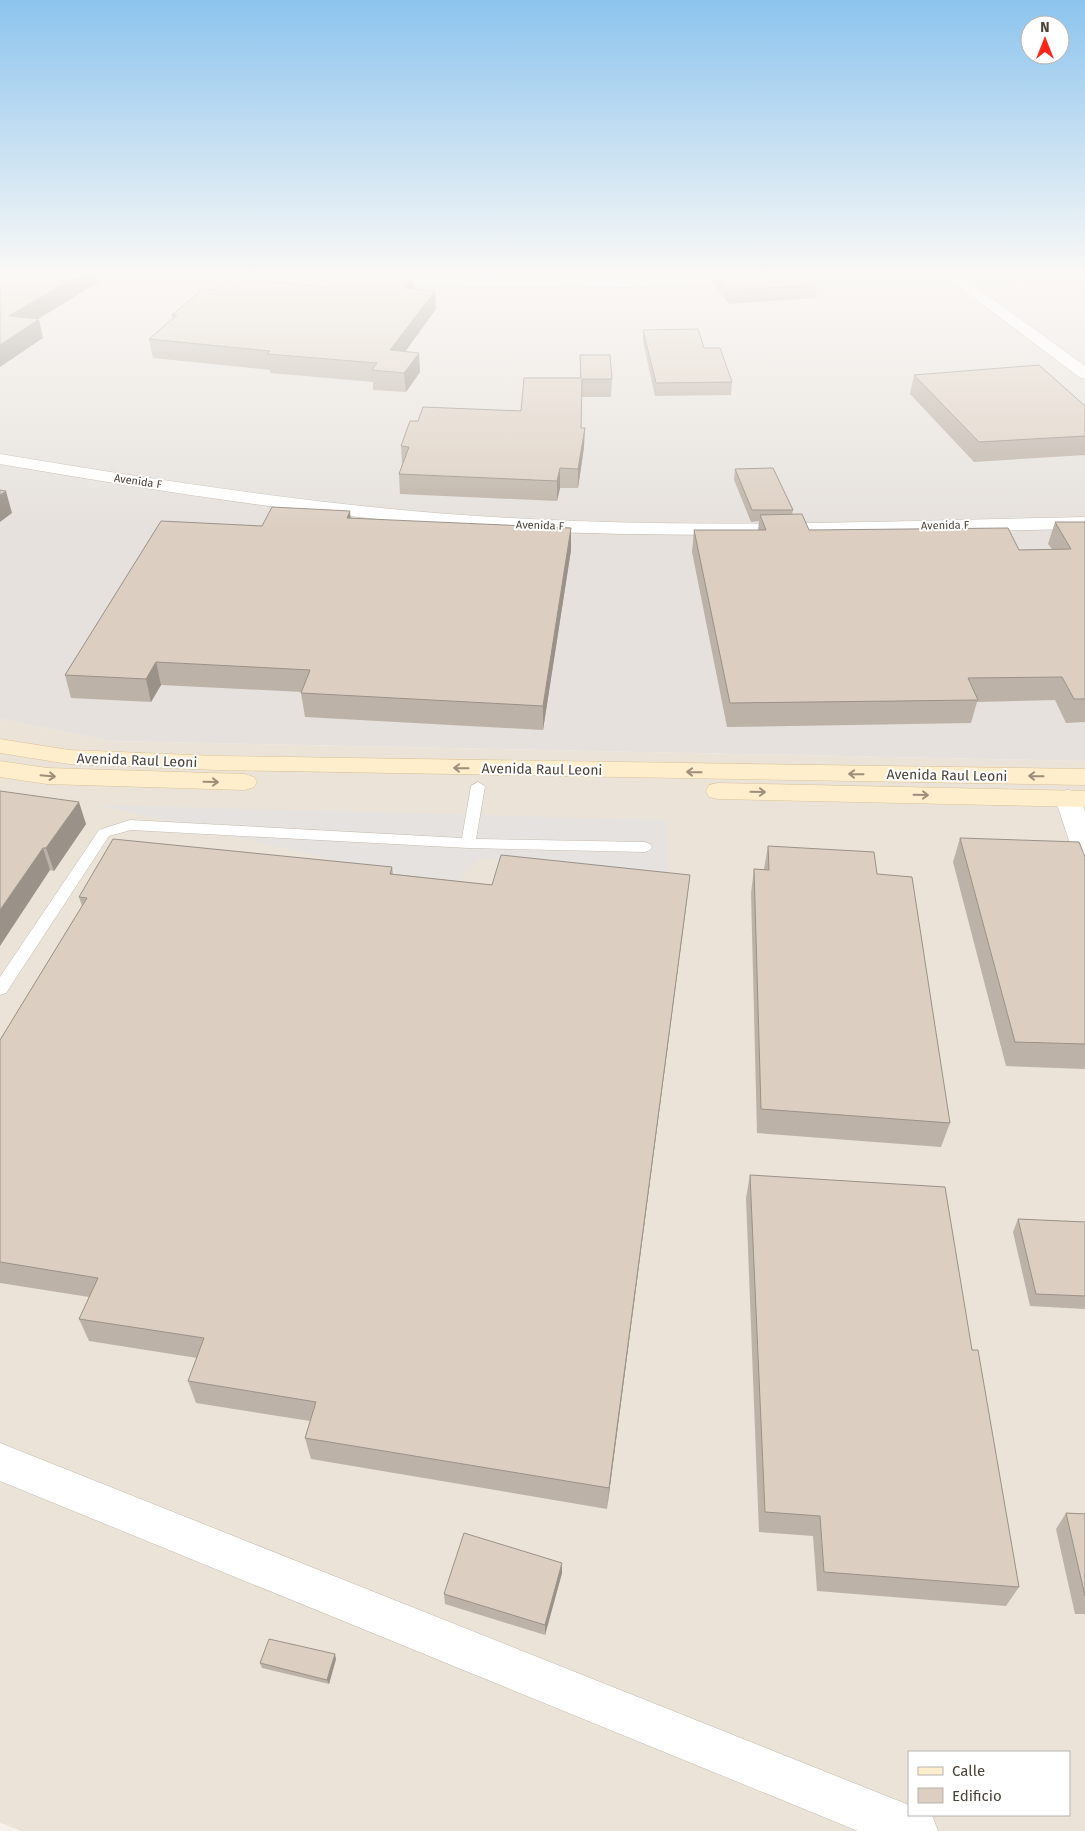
<svg xmlns="http://www.w3.org/2000/svg" width="1085" height="1831" font-family="'Fira Sans',sans-serif">
<style>
.residential{fill:#ebe3d8;fill-rule:evenodd}
.industrial{fill:#e6e1dc}
.parking{fill:#e5e2df}
.lines{fill:none;stroke-linecap:round;stroke-linejoin:round}
.lane-casing{stroke:#c3b9ac;stroke-width:1}
.street-casing{stroke:#c3b9ac;stroke-width:1}
.secondary-casing{stroke:#dac297;stroke-width:1}
.lane{fill:#fff;fill-rule:evenodd}
.street{fill:#fff;fill-rule:evenodd}
.secondary{fill:#fec;fill-rule:evenodd}
.wall{fill:#bdb2a7}
.shaded-wall{fill:#9a9188}
.building{fill:#dccfc2;stroke:#9a9188}
.oneway{stroke:#9d8f7a}
.labels{text-anchor:middle;stroke-width:4;stroke-linejoin:round;paint-order:stroke}
.far-street-label{font-size:11px;fill:#4c4237;stroke:#fff}
.street-label{font-size:14px;fill:#4c4237;stroke:#fff}
</style>
<rect width="100%" height="100%" fill="#f6f2eb"/>
<path class="residential" d="M 0,719 L 110,741 L 1085,761 L 1085,1831 L 22,1831 L 0,1823 ZM 909,1752 L 1069,1752 L 1069,1815 L 909,1815 Z"/>
<path class="industrial" d="M 0,273 L 1085,273 L 1085,761 L 110,741 L 0,719 Z"/>
<path class="parking" d="M 99,805 L 667,820 L 669,882 L 479,858 L 453,888 Z"/>
<g class="lines">
<g class="lane-casing">
<path id="lane" d="M 478,782 L 485,786 L 476,839 L 645,842 L 650,844 L 652,847 L 650,850 L 645,852 L 468,848 L 131,830 L 109,836 L 6,993 L 0,995 L 0,977 L 99,830 L 130,820 L 462,838 L 471,786 Z"/>
</g>
<g class="street-casing">
<g id="street">
<path d="M 278,273 L 344,273 L 472,278 L 632,279 L 719,273 L 784,273 L 777,277 L 632,287 L 472,286 L 317,280 L 285,277 Z"/>
<path d="M 941,273 L 957,273 L 1085,366 L 1085,379 L 1079,377 Z"/>
<path d="M 0,454 C 169,482 339,509 510,518 C 702,529 894,521 1085,517 L 1085,529 C 894,532 702,540 510,530 C 339,520 169,493 0,464 Z"/>
<path d="M 1068,790 L 1077,792 L 1085,811 L 1085,859 L 1076,856 L 1072,850 L 1055,798 L 1059,792 Z"/>
<path d="M 0,1443 L 909,1805 L 909,1815 L 932,1815 L 938,1831 L 858,1831 L 0,1481 Z"/>
</g>
</g>
<g class="secondary-casing">
<g id="secondary">
<path d="M 0,739 L 69,750 L 218,756 L 1085,769 L 1085,785 L 218,770 L 69,764 L 0,753 Z"/>
<path d="M 0,761 L 47,768 L 245,774 L 254,777 L 257,782 L 254,787 L 245,790 L 47,784 L 0,777 Z"/>
<path d="M 718,783 L 1085,791 L 1085,807 L 718,799 L 709,797 L 706,791 L 709,785 Z"/>
</g>
</g>
<use href="#lane" class="lane"/>
<use href="#street" class="street"/>
<use href="#secondary" class="secondary"/>
</g>
<g class="wall">
<path d="M 712,273 L 806,273 L 817,285 L 816,298 L 729,304 L 712,283 Z"/>
<path d="M 413,277 L 414,289 L 436,309 L 405,351 L 419,353 L 420,372 L 406,392 L 373,390 L 373,382 L 270,373 L 270,370 L 153,358 L 149,339 L 173,319 L 172,315 L 215,290 L 328,287 Z"/>
<path d="M 643,330 L 704,348 L 732,382 L 731,395 L 655,396 L 643,342 Z"/>
<path d="M 580,355 L 612,379 L 611,397 L 581,397 L 581,428 L 584,447 L 578,488 L 560,488 L 557,501 L 400,494 L 399,474 L 402,465 L 401,446 L 418,421 L 521,411 L 580,378 Z"/>
<path d="M 914,375 L 1085,406 L 1085,455 L 974,462 L 910,394 Z"/>
<path d="M 735,469 L 793,510 L 792,515 L 809,530 L 1019,550 L 1052,549 L 1048,544 L 1055,522 L 1085,522 L 1085,722 L 1066,723 L 1055,700 L 977,702 L 971,723 L 727,727 L 692,552 L 694,530 L 758,530 L 759,521 L 751,522 L 734,480 Z"/>
<path d="M 351,518 L 571,550 L 543,730 L 305,717 L 301,693 L 302,692 L 161,685 L 151,702 L 71,698 L 65,675 L 262,526 Z"/>
<path d="M 0,791 L 86,824 L 54,871 L 50,870 Z"/>
<path d="M 960,838 L 1085,857 L 1085,1069 L 1006,1066 L 953,862 Z"/>
<path d="M 768,846 L 877,874 L 950,1123 L 941,1147 L 757,1133 L 751,893 L 754,869 L 764,869 Z"/>
<path d="M 392,867 L 393,874 L 492,885 L 687,899 L 607,1509 L 311,1459 L 305,1438 L 310,1421 L 196,1403 L 188,1381 L 197,1358 L 89,1341 L 79,1319 L 89,1297 L 0,1283 L 0,1040 L 82,906 L 79,897 Z"/>
<path d="M 750,1175 L 972,1350 L 1019,1587 L 1006,1606 L 817,1591 L 813,1536 L 759,1532 L 746,1198 Z"/>
<path d="M 1018,1219 L 1085,1222 L 1085,1309 L 1030,1306 L 1013,1232 Z"/>
<path d="M 1066,1513 L 1085,1514 L 1085,1614 L 1075,1614 L 1056,1529 Z"/>
<path d="M 562,1563 L 562,1573 L 545,1635 L 445,1604 L 444,1594 Z"/>
<path d="M 336,1659 L 329,1684 L 262,1668 L 260,1663 Z"/>
</g>
<g class="shaded-wall">
<path d="M 81,273 L 98,273 L 100,281 L 14,334 L 9,316 Z"/>
<path d="M 413,277 L 414,296 L 404,288 Z"/>
<path d="M 435,291 L 436,309 L 392,370 L 390,350 Z"/>
<path d="M 39,319 L 43,338 L 0,367 L 0,345 Z"/>
<path d="M 419,353 L 420,372 L 406,392 L 404,373 Z"/>
<path d="M 585,428 L 584,447 L 578,488 L 578,469 Z"/>
<path d="M 560,468 L 560,488 L 557,501 L 557,481 Z"/>
<path d="M 6,491 L 12,513 L 0,522 L 0,495 Z"/>
<path d="M 350,511 L 352,533 L 347,518 Z"/>
<path d="M 571,528 L 571,550 L 543,730 L 543,706 Z"/>
<path d="M 156,662 L 161,685 L 151,702 L 146,679 Z"/>
<path d="M 79,802 L 86,824 L 54,871 L 46,848 Z"/>
<path d="M 43,848 L 50,870 L 0,946 L 0,910 Z"/>
<path d="M 690,875 L 687,899 L 607,1509 L 609,1488 Z"/>
<path d="M 562,1563 L 562,1573 L 545,1635 L 545,1625 Z"/>
<path d="M 335,1654 L 336,1659 L 329,1684 L 327,1680 Z"/>
</g>
<g class="building">
<path d="M 0,273 L 81,273 L 9,316 L 39,319 L 0,345 Z"/>
<path d="M 342,273 L 352,273 L 413,277 L 404,288 L 435,291 L 390,350 L 419,353 L 404,373 L 372,370 L 377,363 L 267,354 L 270,351 L 149,339 L 177,315 L 172,315 L 203,289 L 215,290 L 229,278 L 328,287 Z"/>
<path d="M 715,273 L 806,273 L 817,285 L 730,290 Z"/>
<path d="M 698,329 L 704,348 L 720,348 L 732,382 L 656,383 L 643,330 Z"/>
<path d="M 580,355 L 610,355 L 612,379 L 582,379 L 581,428 L 585,428 L 578,469 L 560,468 L 557,481 L 399,474 L 409,447 L 401,446 L 410,421 L 418,421 L 423,407 L 521,411 L 524,378 L 581,378 Z"/>
<path d="M 1039,365 L 1085,406 L 1085,436 L 979,442 L 914,375 Z"/>
<path d="M 773,468 L 793,510 L 752,510 L 735,469 Z"/>
<path d="M 0,490 L 6,491 L 0,495 Z"/>
<path d="M 272,507 L 350,511 L 347,518 L 571,528 L 543,706 L 301,693 L 310,670 L 156,662 L 146,679 L 65,675 L 161,521 L 262,526 Z"/>
<path d="M 802,514 L 809,530 L 1008,528 L 1019,550 L 1071,549 L 1055,522 L 1085,522 L 1085,699 L 1074,699 L 1062,677 L 968,678 L 978,700 L 730,703 L 694,530 L 766,530 L 760,515 Z"/>
<path d="M 0,791 L 79,802 L 46,848 L 43,848 L 0,910 Z"/>
<path d="M 960,838 L 1079,842 L 1085,857 L 1085,1044 L 1015,1042 Z"/>
<path d="M 113,839 L 392,867 L 390,874 L 492,885 L 501,855 L 690,875 L 609,1488 L 305,1438 L 316,1402 L 188,1381 L 204,1338 L 79,1319 L 98,1278 L 0,1262 L 0,1040 L 87,898 L 79,897 Z"/>
<path d="M 768,846 L 874,852 L 877,874 L 912,877 L 950,1123 L 761,1109 L 754,869 L 769,870 Z"/>
<path d="M 750,1175 L 945,1187 L 972,1350 L 978,1350 L 1019,1587 L 824,1572 L 820,1516 L 765,1512 Z"/>
<path d="M 1018,1219 L 1085,1222 L 1085,1296 L 1036,1294 Z"/>
<path d="M 1066,1513 L 1085,1514 L 1085,1596 Z"/>
<path d="M 464,1533 L 562,1563 L 545,1625 L 444,1594 Z"/>
<path d="M 269,1639 L 335,1654 L 327,1680 L 260,1663 Z"/>
</g>
<defs><path id="oneway-shaft" d="M-6 0H5M1.5-3L5.5 0L1.5 3" fill="none" stroke-width="1.6" stroke-linecap="round" stroke-linejoin="round" transform="scale(1.25)"/></defs>
<g class="oneway">
<use href="#oneway-shaft" transform="translate(461 768) rotate(-179)"/>
<use href="#oneway-shaft" transform="translate(694 772) rotate(-179)"/>
<use href="#oneway-shaft" transform="translate(856 774) rotate(-179)"/>
<use href="#oneway-shaft" transform="translate(48 776) rotate(5)"/>
<use href="#oneway-shaft" transform="translate(1036 776) rotate(-179)"/>
<use href="#oneway-shaft" transform="translate(211 782) rotate(1)"/>
<use href="#oneway-shaft" transform="translate(758 792) rotate(1)"/>
<use href="#oneway-shaft" transform="translate(921 795) rotate(1)"/>
</g>
<linearGradient id="sky" x2="0" y2="1"><stop stop-color="#8cc4ee"/><stop offset="0.52" stop-color="#fbf9f6"/><stop offset="1" stop-color="#fbf9f6" stop-opacity="0"/></linearGradient>
<rect width="1085" height="529" fill="url(#sky)"/>
<g class="labels">
<g class="far-street-label">
<text transform="translate(138 481) rotate(8)" y="4">Avenida F</text>
<text transform="translate(540 525) rotate(2)" y="4">Avenida F</text>
<text transform="translate(945 525) rotate(-1)" y="4">Avenida F</text>
</g>
<g class="street-label">
<text transform="translate(137 760) rotate(2)" y="5">Avenida Raul Leoni</text>
<text transform="translate(542 769) rotate(1)" y="5">Avenida Raul Leoni</text>
<text transform="translate(947 775) rotate(1)" y="5">Avenida Raul Leoni</text>
</g>
</g>
<rect x="908" y="1751" width="162" height="65" fill="#ffffff" stroke="#b7b3af"/>
<rect x="918" y="1767" width="25" height="8" fill="#ffeecc" stroke="#b7b3af"/>
<text x="952" y="1776" font-size="15" fill="#4c4237">Calle</text>
<rect x="918" y="1788" width="25" height="15" fill="#dccfc2" stroke="#b7b3af"/>
<text x="952" y="1801" font-size="15" fill="#4c4237">Edificio</text>
<g transform="translate(1045 40)"><circle r="24" fill="#ffffff" stroke="#b7b3af"/>
<path d="M0-4L9 19L0 12L-9 19Z" fill="#ff2619"/>
<text y="-8" font-size="14" font-weight="bold" text-anchor="middle" fill="#4c4237">N</text>
</g>
</svg>
